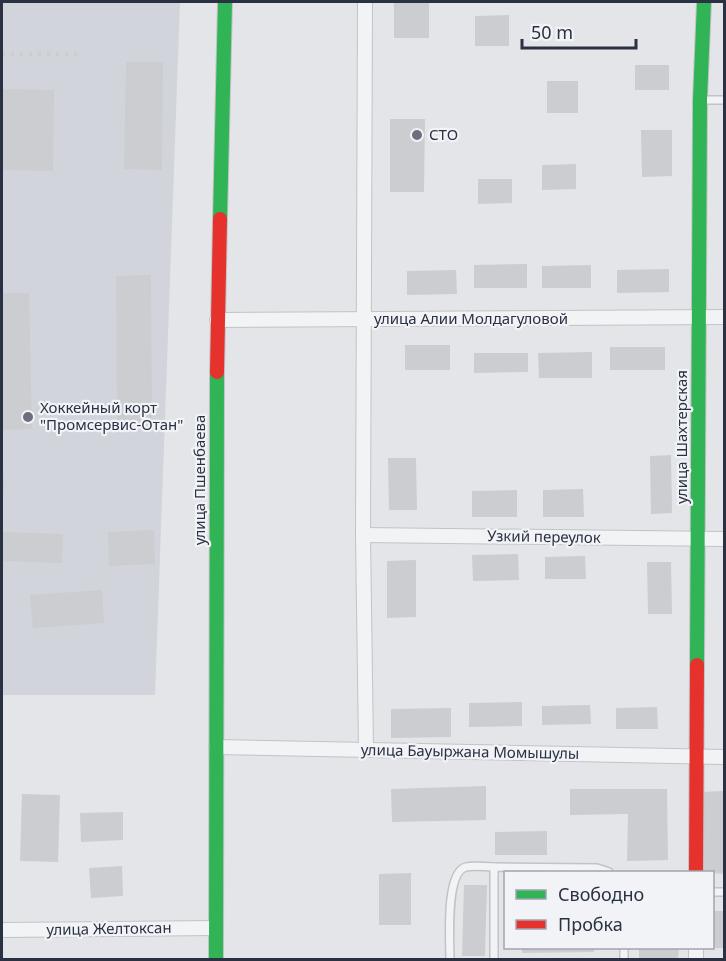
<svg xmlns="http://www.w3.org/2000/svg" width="726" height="961" font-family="'Noto Sans',sans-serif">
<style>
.built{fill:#d2d4db}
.building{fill:#cccdd0}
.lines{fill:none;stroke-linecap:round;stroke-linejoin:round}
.lane-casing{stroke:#c2c3c6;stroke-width:10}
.street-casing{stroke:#c2c3c6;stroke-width:16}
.fast-casing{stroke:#c2c3c6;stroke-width:16}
.jam-casing{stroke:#c2c3c6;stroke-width:16}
.lane{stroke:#f2f3f5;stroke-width:7}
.street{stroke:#f2f3f5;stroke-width:14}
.fast{stroke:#30b455;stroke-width:14}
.jam{stroke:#e5322d;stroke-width:14}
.rail{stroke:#cccdd0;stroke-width:4.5;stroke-dasharray:3 6;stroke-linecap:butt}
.poi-dot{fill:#6b707c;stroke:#f1f3f7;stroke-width:2}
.labels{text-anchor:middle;stroke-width:4.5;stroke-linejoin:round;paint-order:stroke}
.poi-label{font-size:15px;fill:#2a3142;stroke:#f1f3f7;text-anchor:start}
.street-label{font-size:15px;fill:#2a3142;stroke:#f1f3f7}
</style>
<rect width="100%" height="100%" fill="#e4e5e8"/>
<path class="built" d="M 2,2 L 180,2 L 155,695 L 2,695 Z"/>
<g class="building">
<rect x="394" y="2" width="35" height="36"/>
<path d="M 509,15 L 509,46 L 475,46 L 475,16 Z"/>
<path d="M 126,62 L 163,62 L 162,170 L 124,169 Z"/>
<rect x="635" y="65" width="34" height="25"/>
<rect x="547" y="81" width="31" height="32"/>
<path d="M 2,89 L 54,90 L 53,171 L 2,170 Z"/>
<path d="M 390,119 L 425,119 L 424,192 L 390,192 Z"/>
<path d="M 641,130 L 672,130 L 672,176 L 642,177 Z"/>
<path d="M 576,164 L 576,189 L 542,190 L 542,165 Z"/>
<path d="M 478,179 L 512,179 L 512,203 L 478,204 Z"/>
<path d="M 527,264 L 527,288 L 474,288 L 474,265 Z"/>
<path d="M 591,265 L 591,288 L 542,288 L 542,266 Z"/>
<path d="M 669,269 L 669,292 L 617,293 L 617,270 Z"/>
<path d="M 456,270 L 457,294 L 407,295 L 407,271 Z"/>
<path d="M 151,275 L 152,423 L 117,423 L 116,276 Z"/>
<path d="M 2,293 L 29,293 L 32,429 L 2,430 Z"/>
<rect x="405" y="345" width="45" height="25"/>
<rect x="610" y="347" width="55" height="23"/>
<path d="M 592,352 L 592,378 L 539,378 L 538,353 Z"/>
<path d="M 474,353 L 528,353 L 528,372 L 474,373 Z"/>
<path d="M 671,455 L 672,513 L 651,514 L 650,456 Z"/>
<path d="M 388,458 L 416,458 L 417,510 L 389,510 Z"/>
<path d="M 2,468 L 3,468 L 4,490 L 2,490 Z"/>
<path d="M 583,489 L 584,517 L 543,517 L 543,490 Z"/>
<path d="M 517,490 L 517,517 L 472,517 L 472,491 Z"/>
<path d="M 154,530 L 155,564 L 109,566 L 108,532 Z"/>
<path d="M 2,532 L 63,534 L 62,563 L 2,561 Z"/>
<path d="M 518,554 L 519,580 L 473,581 L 472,555 Z"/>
<path d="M 585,556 L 586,579 L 545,579 L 545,557 Z"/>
<path d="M 416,560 L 416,617 L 387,618 L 387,561 Z"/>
<path d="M 647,562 L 671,562 L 672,614 L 648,614 Z"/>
<path d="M 102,590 L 104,623 L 33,628 L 30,595 Z"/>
<path d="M 522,702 L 522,726 L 469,727 L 469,703 Z"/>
<path d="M 590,705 L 591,724 L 542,725 L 542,706 Z"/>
<path d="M 657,707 L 658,729 L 616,729 L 616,708 Z"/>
<path d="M 451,708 L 451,737 L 391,738 L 391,709 Z"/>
<path d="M 486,786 L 486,820 L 392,822 L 391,789 Z"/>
<path d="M 570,789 L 667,789 L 668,860 L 627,861 L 628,814 L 570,815 Z"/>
<path d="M 724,791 L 724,874 L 704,872 L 701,792 Z"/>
<path d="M 22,794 L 60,795 L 58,862 L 20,861 Z"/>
<path d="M 123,812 L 123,840 L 81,842 L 80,813 Z"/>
<path d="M 547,831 L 547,855 L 495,855 L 495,832 Z"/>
<path d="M 122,866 L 123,896 L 91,898 L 89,868 Z"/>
<path d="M 411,873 L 411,925 L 379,925 L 379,874 Z"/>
<path d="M 464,885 L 487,885 L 485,956 L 462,956 Z"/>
<rect x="712" y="911" width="12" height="37"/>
<path d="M 522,948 L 594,948 L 594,952 L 522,953 Z"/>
<path d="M 639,948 L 679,948 L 678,960 L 639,960 Z"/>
</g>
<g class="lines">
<g class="lane-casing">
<g id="lane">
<path d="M 703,100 L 724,100"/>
<path d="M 712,892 L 724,892"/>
<path d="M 450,960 C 450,941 445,872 466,867 C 474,865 485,867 494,867"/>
<path d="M 494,960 L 494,867 L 597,868 L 609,872"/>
<path d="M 624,960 L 624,948"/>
</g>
</g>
<g class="street-casing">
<g id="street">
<path d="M 365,2 L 363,535 L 366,749"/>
<path d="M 217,320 L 724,317"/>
<path d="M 363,535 L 724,539"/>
<path d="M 216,747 L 724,757"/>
<path d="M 2,930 L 216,928"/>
<path d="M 696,948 L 696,960"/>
</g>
</g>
<g class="fast-casing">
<g id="fast">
<path d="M 220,219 L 225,2"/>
<path d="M 697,665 L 700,100 L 704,2"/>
<path d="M 216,960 L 217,372"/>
</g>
</g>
<g class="jam-casing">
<g id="jam">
<path d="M 217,372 L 220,219"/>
<path d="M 696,872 L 697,665"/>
</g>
</g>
<use href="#lane" class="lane"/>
<use href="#street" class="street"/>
<use href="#fast" class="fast"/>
<use href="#jam" class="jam"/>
<path class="rail" d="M 2,54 L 79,54"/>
</g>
<g class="poi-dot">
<circle cx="417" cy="135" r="6"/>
<circle cx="28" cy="417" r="6"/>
</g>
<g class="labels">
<g class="poi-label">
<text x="429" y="140">СТО</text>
<text x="40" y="413">Хоккейный корт<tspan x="40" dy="17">"Промсервис-Отан"</tspan></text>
</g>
<g class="street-label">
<text x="471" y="324">улица Алии Молдагуловой</text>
<text transform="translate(682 437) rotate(-90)" y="5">улица Шахтерская</text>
<text transform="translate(200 480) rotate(-90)" y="5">улица Пшенбаева</text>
<text transform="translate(544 537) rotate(1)" y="5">Узкий переулок</text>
<text transform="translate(470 752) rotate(1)" y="5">улица Бауыржана Момышулы</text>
<text transform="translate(109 929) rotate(-1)" y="5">улица Желтоксан</text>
</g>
</g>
<rect width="726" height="961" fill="none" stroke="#2a3142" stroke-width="6"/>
<rect x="504" y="871" width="210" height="78" fill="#f1f3f7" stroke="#a1a5af" stroke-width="1.5"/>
<rect x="516" y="890" width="30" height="9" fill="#30b455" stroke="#a1a5af" stroke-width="1.5"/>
<text x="558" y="901" font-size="18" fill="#2a3142">Свободно</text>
<rect x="516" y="920" width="30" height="9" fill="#e5322d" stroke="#a1a5af" stroke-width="1.5"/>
<text x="558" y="931" font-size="18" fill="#2a3142">Пробка</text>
<path d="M522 39v9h114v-9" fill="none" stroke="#2a3142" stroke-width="3"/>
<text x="531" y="39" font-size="18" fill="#2a3142" stroke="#f1f3f7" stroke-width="4.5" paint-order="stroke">50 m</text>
</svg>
